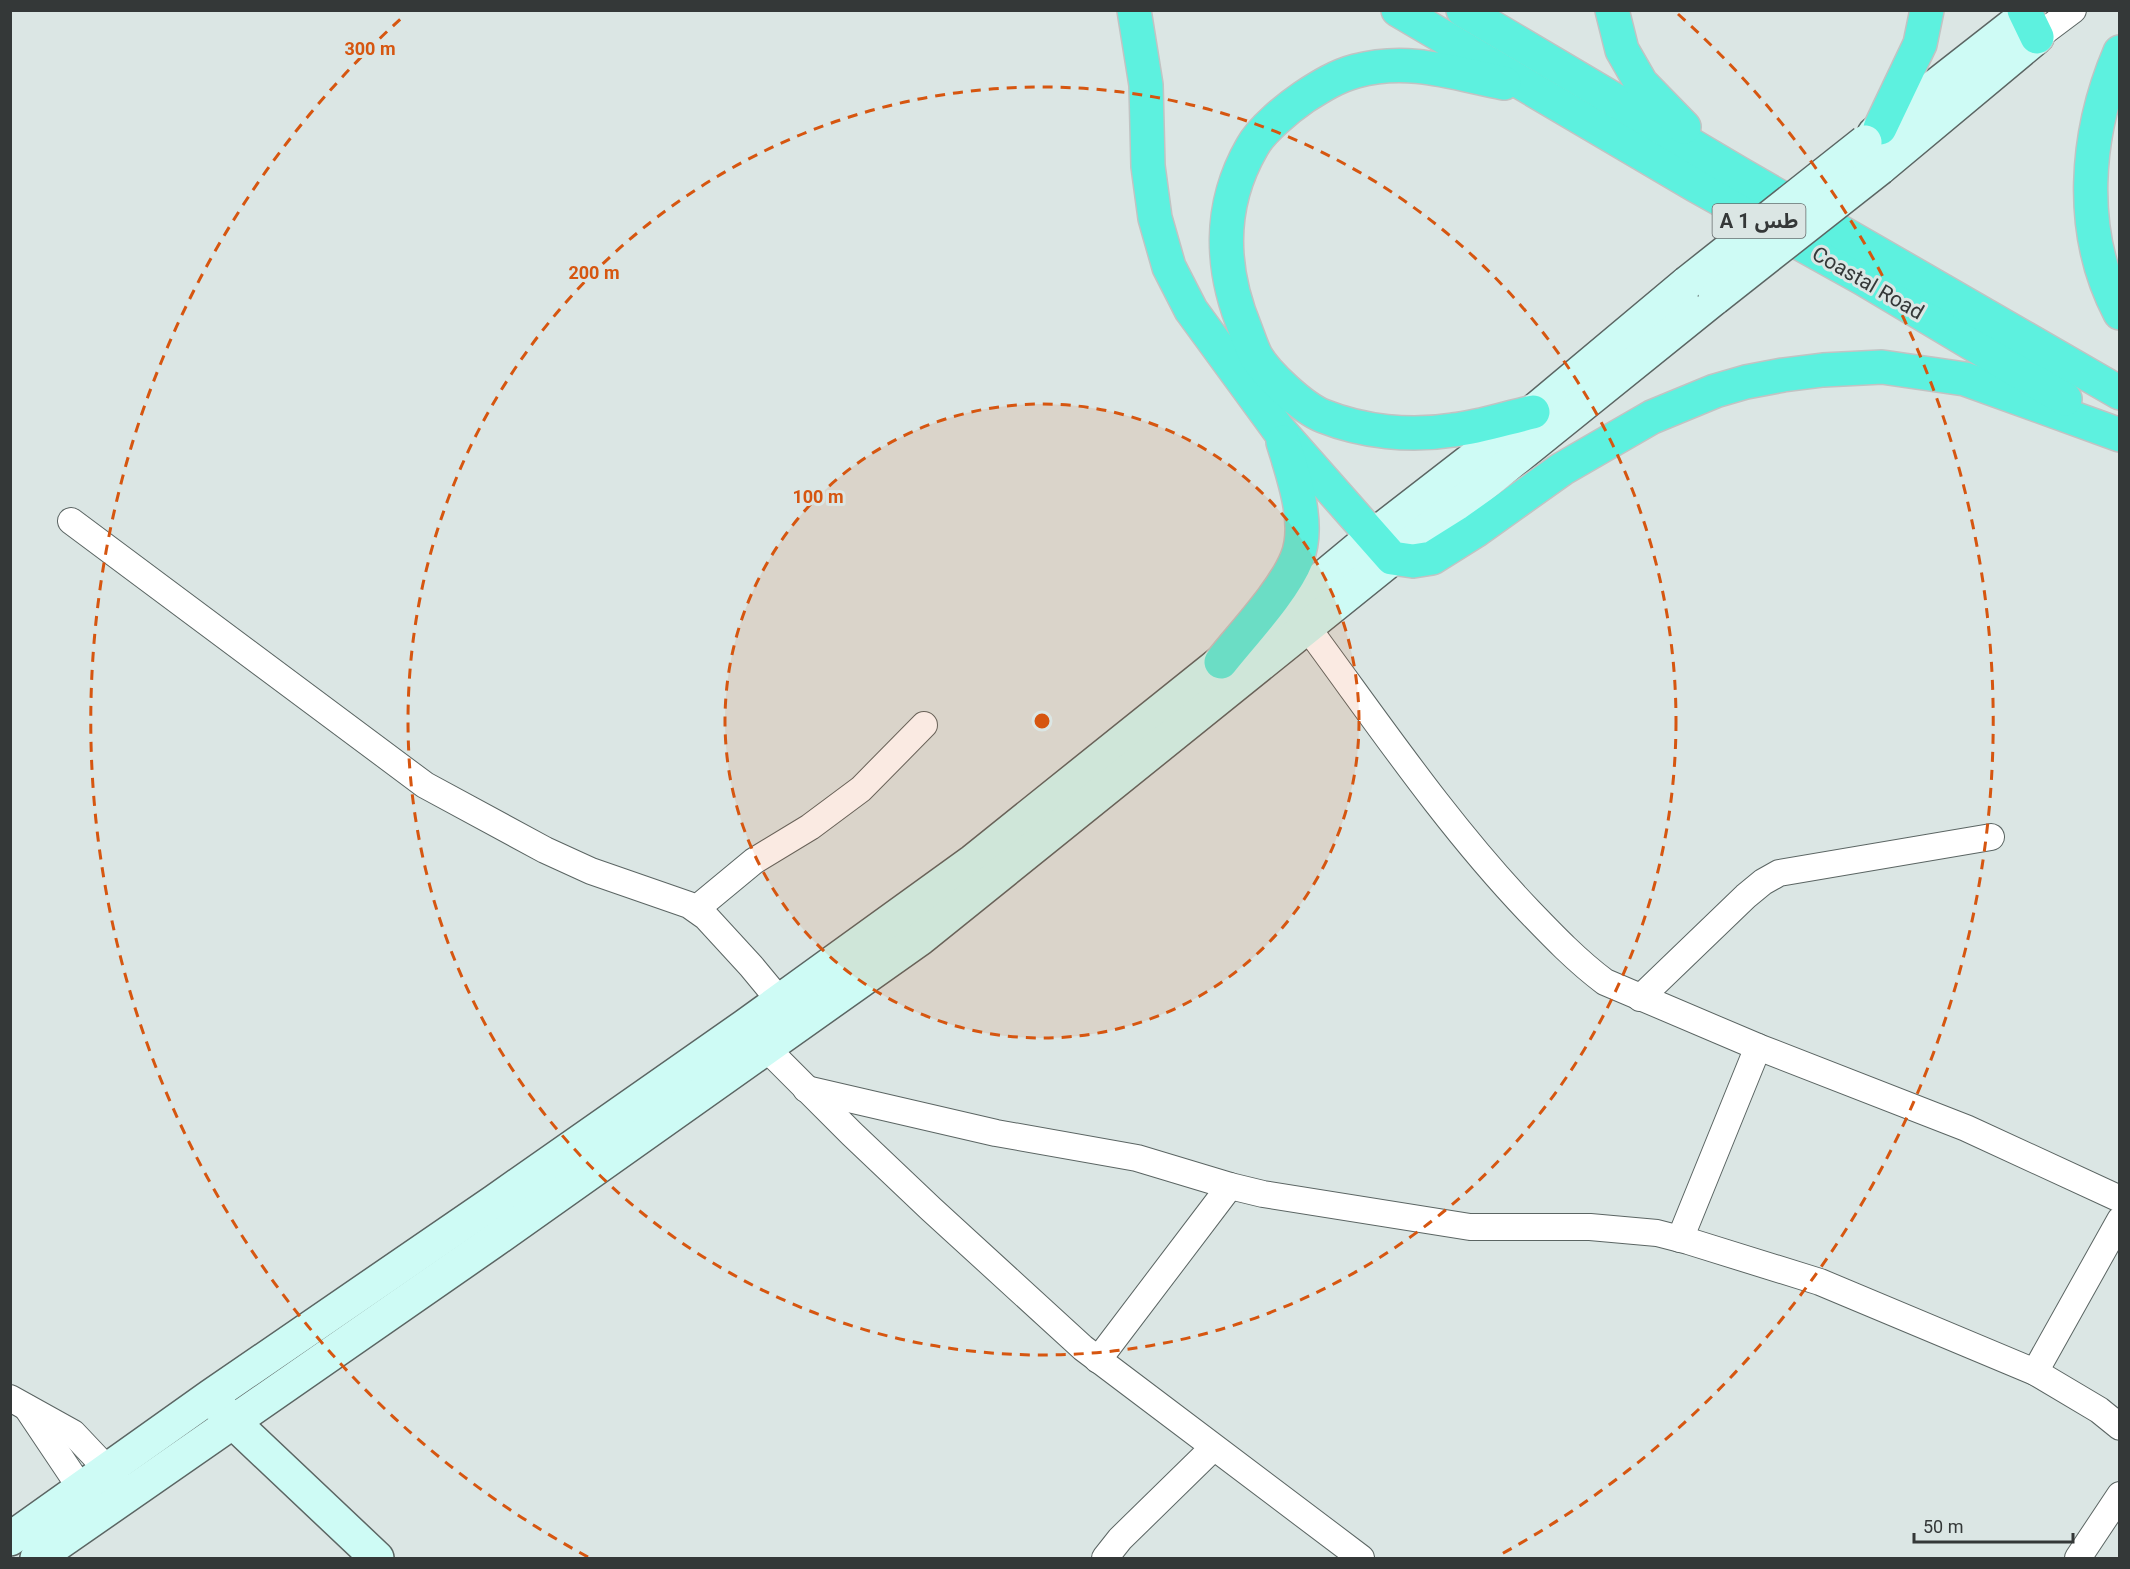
<svg xmlns="http://www.w3.org/2000/svg" width="2130" height="1569" font-family="Roboto,'Noto Sans Arabic',sans-serif">
<style>
.lines{fill:none;stroke-linecap:round;stroke-linejoin:round}
.street-casing{stroke:#5b6563;stroke-width:28}
.secondary-casing{stroke:#5b6563;stroke-width:36}
.highway-casing{stroke:#c2c3c3;stroke-width:36}
.street{stroke:#fff;stroke-width:26}
.secondary{stroke:#cefbf5;stroke-width:33}
.highway{stroke:#5df1df;stroke-width:33}
.secondary-bridge-casing{stroke:#5b6563;stroke-width:36;stroke-linecap:butt}
.secondary-bridge{stroke:#cefbf5;stroke-width:33}
.ring{fill:none;stroke:#d65610;stroke-width:3;stroke-dasharray:10 8}
.labels{text-anchor:middle;stroke-width:6;stroke-linejoin:round;paint-order:stroke}
.shield{fill:#dbe6e4;stroke:#666c6c;stroke-width:1.5}
.shield-label{font-size:20px;font-weight:bold;fill:#343838}
.street-label{font-size:21px;fill:#343838;stroke:#dbe6e4}
.centre{fill:#d65610;stroke:#dbe6e4;stroke-width:3}
.ring-label{font-size:18px;text-anchor:middle;font-weight:bold;fill:#d65610;stroke:#dbe6e4;stroke-width:6;stroke-linejoin:round;paint-order:stroke}
</style>
<rect width="100%" height="100%" fill="#dbe6e4"/>
<g class="lines">
<g class="street-casing">
<g id="street">
<path d="M 2037,37 L 2073,10"/>
<path d="M 71,521 L 425,785 L 545,850 L 591,871 L 689,905 L 706,917 L 751,966 L 780,1001"/>
<path d="M 1307,627 C 1378,723 1446,824 1529,911 C 1553,936 1577,961 1605,982 L 1758,1047 L 1966,1128 L 2120,1199"/>
<path d="M 696,909 L 754,861 L 810,827 L 861,789 L 924,725"/>
<path d="M 1640,998 L 1746,896 L 1763,882 L 1779,873 L 1991,837"/>
<path d="M 765,1047 L 852,1134 L 931,1209 L 1083,1348 L 1361,1558"/>
<path d="M 806,1089 L 996,1133 L 1137,1158 L 1230,1186 L 1263,1194 L 1470,1227 L 1590,1227 L 1657,1233 L 1688,1241 L 1820,1282 L 2035,1372 L 2099,1410 L 2120,1427"/>
<path d="M 1680,1239 L 1758,1047"/>
<path d="M 1098,1360 L 1230,1186"/>
<path d="M 2035,1372 L 2120,1220"/>
<path d="M 10,1398 L 73,1433 L 108,1470 L 119,1484"/>
<path d="M 27,1408 L 90,1502"/>
<path d="M 1105,1558 L 1120,1539 L 1213,1448"/>
<path d="M 2078,1558 L 2120,1495"/>
</g>
</g>
<g class="secondary-casing">
<g id="secondary">
<path d="M 1874,134 L 2026,15"/>
<path d="M 1880,168 L 2037,37"/>
<path d="M 218,1405 L 232,1421 L 377,1558"/>
<path d="M 10,1539 L 211,1396 L 495,1201 L 745,1026 L 973,861 L 1221,662 L 1373,536 L 1533,412 L 1687,283"/>
<path d="M 37,1558 L 492,1242 L 921,938 L 1715,298"/>
</g>
</g>
<g class="highway-casing">
<g id="highway">
<path d="M 1134,10 L 1146,85 L 1148,166 L 1155,218 L 1169,267 L 1191,310 L 1278,429 L 1392,558 L 1413,561 L 1432,558 L 1475,531 L 1562,469 L 1652,417 L 1715,391 L 1746,382 L 1783,375 L 1823,370 L 1882,367 L 1965,379 L 2120,435"/>
<path d="M 1398,10 L 1695,185 L 1864,279 L 2065,399"/>
<path d="M 1463,10 L 1740,174 L 2120,393"/>
<path d="M 1612,10 L 1622,50 L 1641,83 L 1684,127"/>
<path d="M 2024,10 L 2037,37"/>
<path d="M 2120,52 C 2085,134 2077,232 2120,313"/>
<path d="M 1504,83 C 1453,73 1409,57 1356,71 C 1337,76 1321,86 1304,97 C 1288,108 1261,130 1252,147 C 1218,206 1220,269 1246,331 C 1249,339 1252,348 1256,356 C 1267,375 1303,408 1323,416 C 1363,432 1410,437 1453,430 C 1480,427 1506,418 1533,412"/>
<path d="M 1880,128 L 1920,44 L 1927,10"/>
<path d="M 1221,662 C 1244,633 1284,591 1297,558 C 1311,524 1293,475 1283,442"/>
</g>
</g>
<use href="#street" class="street"/>
<use href="#secondary" class="secondary"/>
<use href="#highway" class="highway"/>
<g class="secondary-bridge-casing">
<g id="secondary-bridge">
<path d="M 1687,283 L 1865,142"/>
<path d="M 1715,298 L 1880,168"/>
</g>
</g>
<use href="#secondary-bridge" class="secondary-bridge"/>
</g>
<circle cx="1042" cy="721" r="317" fill="#d65610" fill-opacity=".12"/>
<g class="ring">
<circle cx="1042" cy="721" r="317"/>
<circle cx="1042" cy="721" r="634"/>
<path d="M588 1557A951 951 0 0 1 406 14M1678 14A951 951 0 0 1 1496 1557"/>
</g>
<g class="labels">
<rect class="shield" x="1712.5" y="204" width="93" height="34" rx="4.5"/>
<g class="shield-label">
<text x="1759" y="228">A 1 طس</text>
</g>
<g class="street-label">
<text transform="translate(1868 283) rotate(30)" y="7">Coastal Road</text>
</g>
</g>
<circle cx="1042" cy="721" r="9" class="centre"/>
<g class="ring-label">
<text x="370" y="55">300 m</text>
<text x="594" y="279">200 m</text>
<text x="818" y="503">100 m</text>
</g>
<rect width="2130" height="1569" fill="none" stroke="#343838" stroke-width="24"/>
<path d="M1914 1533v9h159v-9" fill="none" stroke="#343838" stroke-width="3"/>
<text x="1923" y="1533" font-size="18" fill="#343838" stroke="#dbe6e4" stroke-width="4.5" paint-order="stroke">50 m</text>
</svg>
